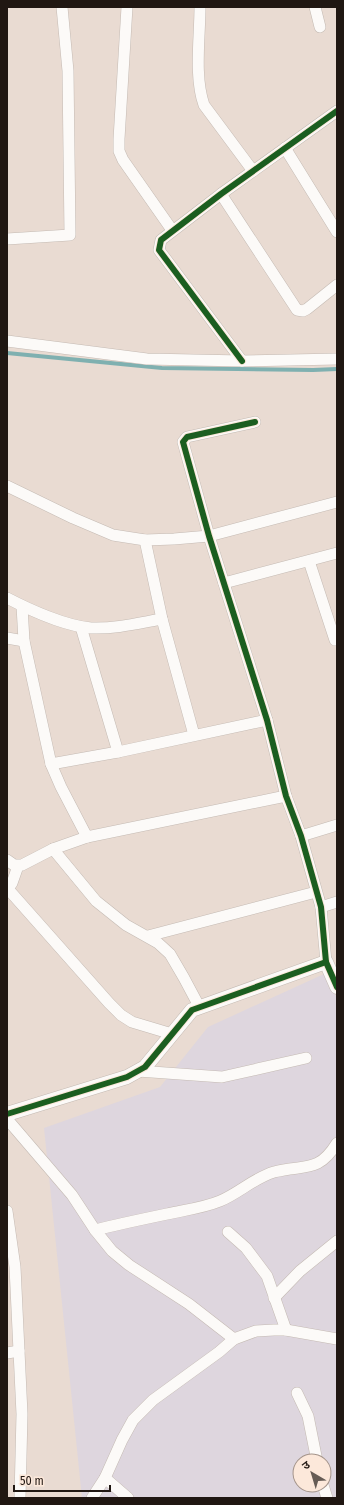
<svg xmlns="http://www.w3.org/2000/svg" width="344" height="1505" font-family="'Fira Sans Condensed','Noto Sans Devanagari',sans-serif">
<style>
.commercial{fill:#ded6de;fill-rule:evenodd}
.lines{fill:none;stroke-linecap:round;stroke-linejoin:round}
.stream{stroke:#7fb0b0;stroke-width:4}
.minor-casing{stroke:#c4bab3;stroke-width:12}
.tertiary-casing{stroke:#c4bab3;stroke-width:15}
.minor{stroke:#fcfaf8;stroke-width:11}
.tertiary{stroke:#fcfaf8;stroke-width:14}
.cycleway-casing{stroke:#fce8da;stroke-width:8}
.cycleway{stroke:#1b5e20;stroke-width:6}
</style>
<rect width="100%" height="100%" fill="#e9dbd2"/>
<path class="commercial" d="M 324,974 L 337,998 L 337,1498 L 82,1498 L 44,1128 L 160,1087 L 208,1027 ZM 300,1461 L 324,1461 L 324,1485 L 300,1485 Z"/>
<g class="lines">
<path class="stream" d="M 7,353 L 162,368 L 313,370 L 337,369"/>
<g class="minor-casing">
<g id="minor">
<path d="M 127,7 L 119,139 L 119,151 L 123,160 L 172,230"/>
<path d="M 200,7 C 200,37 194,77 204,105 L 253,171"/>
<path d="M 315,7 L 320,27"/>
<path d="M 285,148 L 337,232"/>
<path d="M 221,194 L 297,310 L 303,311 L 307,309 L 337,285"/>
<path d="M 7,239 L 70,235 L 68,71 L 62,7"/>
<path d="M 7,341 L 147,359 L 242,361 L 337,359"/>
<path d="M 242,361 L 159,250 L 161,240 L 221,194 L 337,111"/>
<path d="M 255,422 L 187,437 L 183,442 L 209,536 L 267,720 L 286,796 L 301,836 L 321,907 L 326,962"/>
<path d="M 7,486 L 73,518 L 113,535 L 145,540 L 174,539 L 209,536 L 337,502"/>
<path d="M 145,540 L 162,619 L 194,735"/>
<path d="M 309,561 L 335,640"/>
<path d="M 224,583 L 337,553"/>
<path d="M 7,598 C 30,610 66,626 91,628 C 115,629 139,623 162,619"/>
<path d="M 22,606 L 24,641 L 51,764 L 61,787 L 87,837"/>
<path d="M 81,627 L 118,752"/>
<path d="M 7,638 L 24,641"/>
<path d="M 51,764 L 118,752 L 267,720"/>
<path d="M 301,836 L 337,825"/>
<path d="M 53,849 L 96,901 L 126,925 L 158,943 L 170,954 L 184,978 L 200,1008"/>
<path d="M 7,860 L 14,865 L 22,865 L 53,849 L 87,837 L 286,796"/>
<path d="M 8,889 L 109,1003 L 121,1015 L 132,1022 L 172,1034"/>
<path d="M 7,890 L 12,883 L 18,866"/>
<path d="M 321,907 L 337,902"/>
<path d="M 148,936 L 316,892"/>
<path d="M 138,1071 L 222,1077 L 306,1058"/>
<path d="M 7,1119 L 72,1195 L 95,1230 L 112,1251 L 129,1265 L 189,1304 L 234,1339"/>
<path d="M 7,1211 L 15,1267 L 22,1414 L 20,1498"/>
<path d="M 95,1230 C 119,1224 143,1219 167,1214 C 185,1210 203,1208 220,1201 C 239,1193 254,1178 274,1172 C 304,1164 318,1174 337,1143"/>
<path d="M 228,1232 L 246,1248 L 267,1276 L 286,1330"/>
<path d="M 274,1298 L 300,1271 L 337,1241"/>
<path d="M 7,1353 L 19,1351"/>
<path d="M 297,1393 L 308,1416 L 317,1461"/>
<path d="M 105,1478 L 128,1498"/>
<path d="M 323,1485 L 327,1498"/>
<path d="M 92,1498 L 105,1478 L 122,1440 L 133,1420 L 153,1400 L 219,1352 L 234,1339 L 256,1331 L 274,1330 L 286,1330 L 337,1339"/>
</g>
</g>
<g class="tertiary-casing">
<path id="tertiary" d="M 7,1114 L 127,1077 L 145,1067 L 192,1010 L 326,962 L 337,987"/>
</g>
<use href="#minor" class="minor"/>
<use href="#tertiary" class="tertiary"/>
<g class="cycleway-casing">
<g id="cycleway">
<path d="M 242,361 L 159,250 L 161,240 L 221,194 L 337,111"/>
<path d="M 255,422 L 187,437 L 183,442 L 209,536 L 267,720 L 286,796 L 301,836 L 321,907 L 326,962"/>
<path d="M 7,1114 L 127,1077 L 145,1067 L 192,1010 L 326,962 L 337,987"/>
</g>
</g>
<use href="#cycleway" class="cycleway"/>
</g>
<rect width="344" height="1505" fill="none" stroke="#201712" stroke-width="16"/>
<g transform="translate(312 1473) rotate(322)"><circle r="19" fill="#fce8da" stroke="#a4948a"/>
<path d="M0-3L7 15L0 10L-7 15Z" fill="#665c55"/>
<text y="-6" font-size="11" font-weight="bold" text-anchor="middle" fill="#201712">उ</text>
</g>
<path d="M14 1485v6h96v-6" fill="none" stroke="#201712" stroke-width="2"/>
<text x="20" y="1485" font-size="12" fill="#201712" stroke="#fce8da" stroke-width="3" paint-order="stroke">50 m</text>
</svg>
